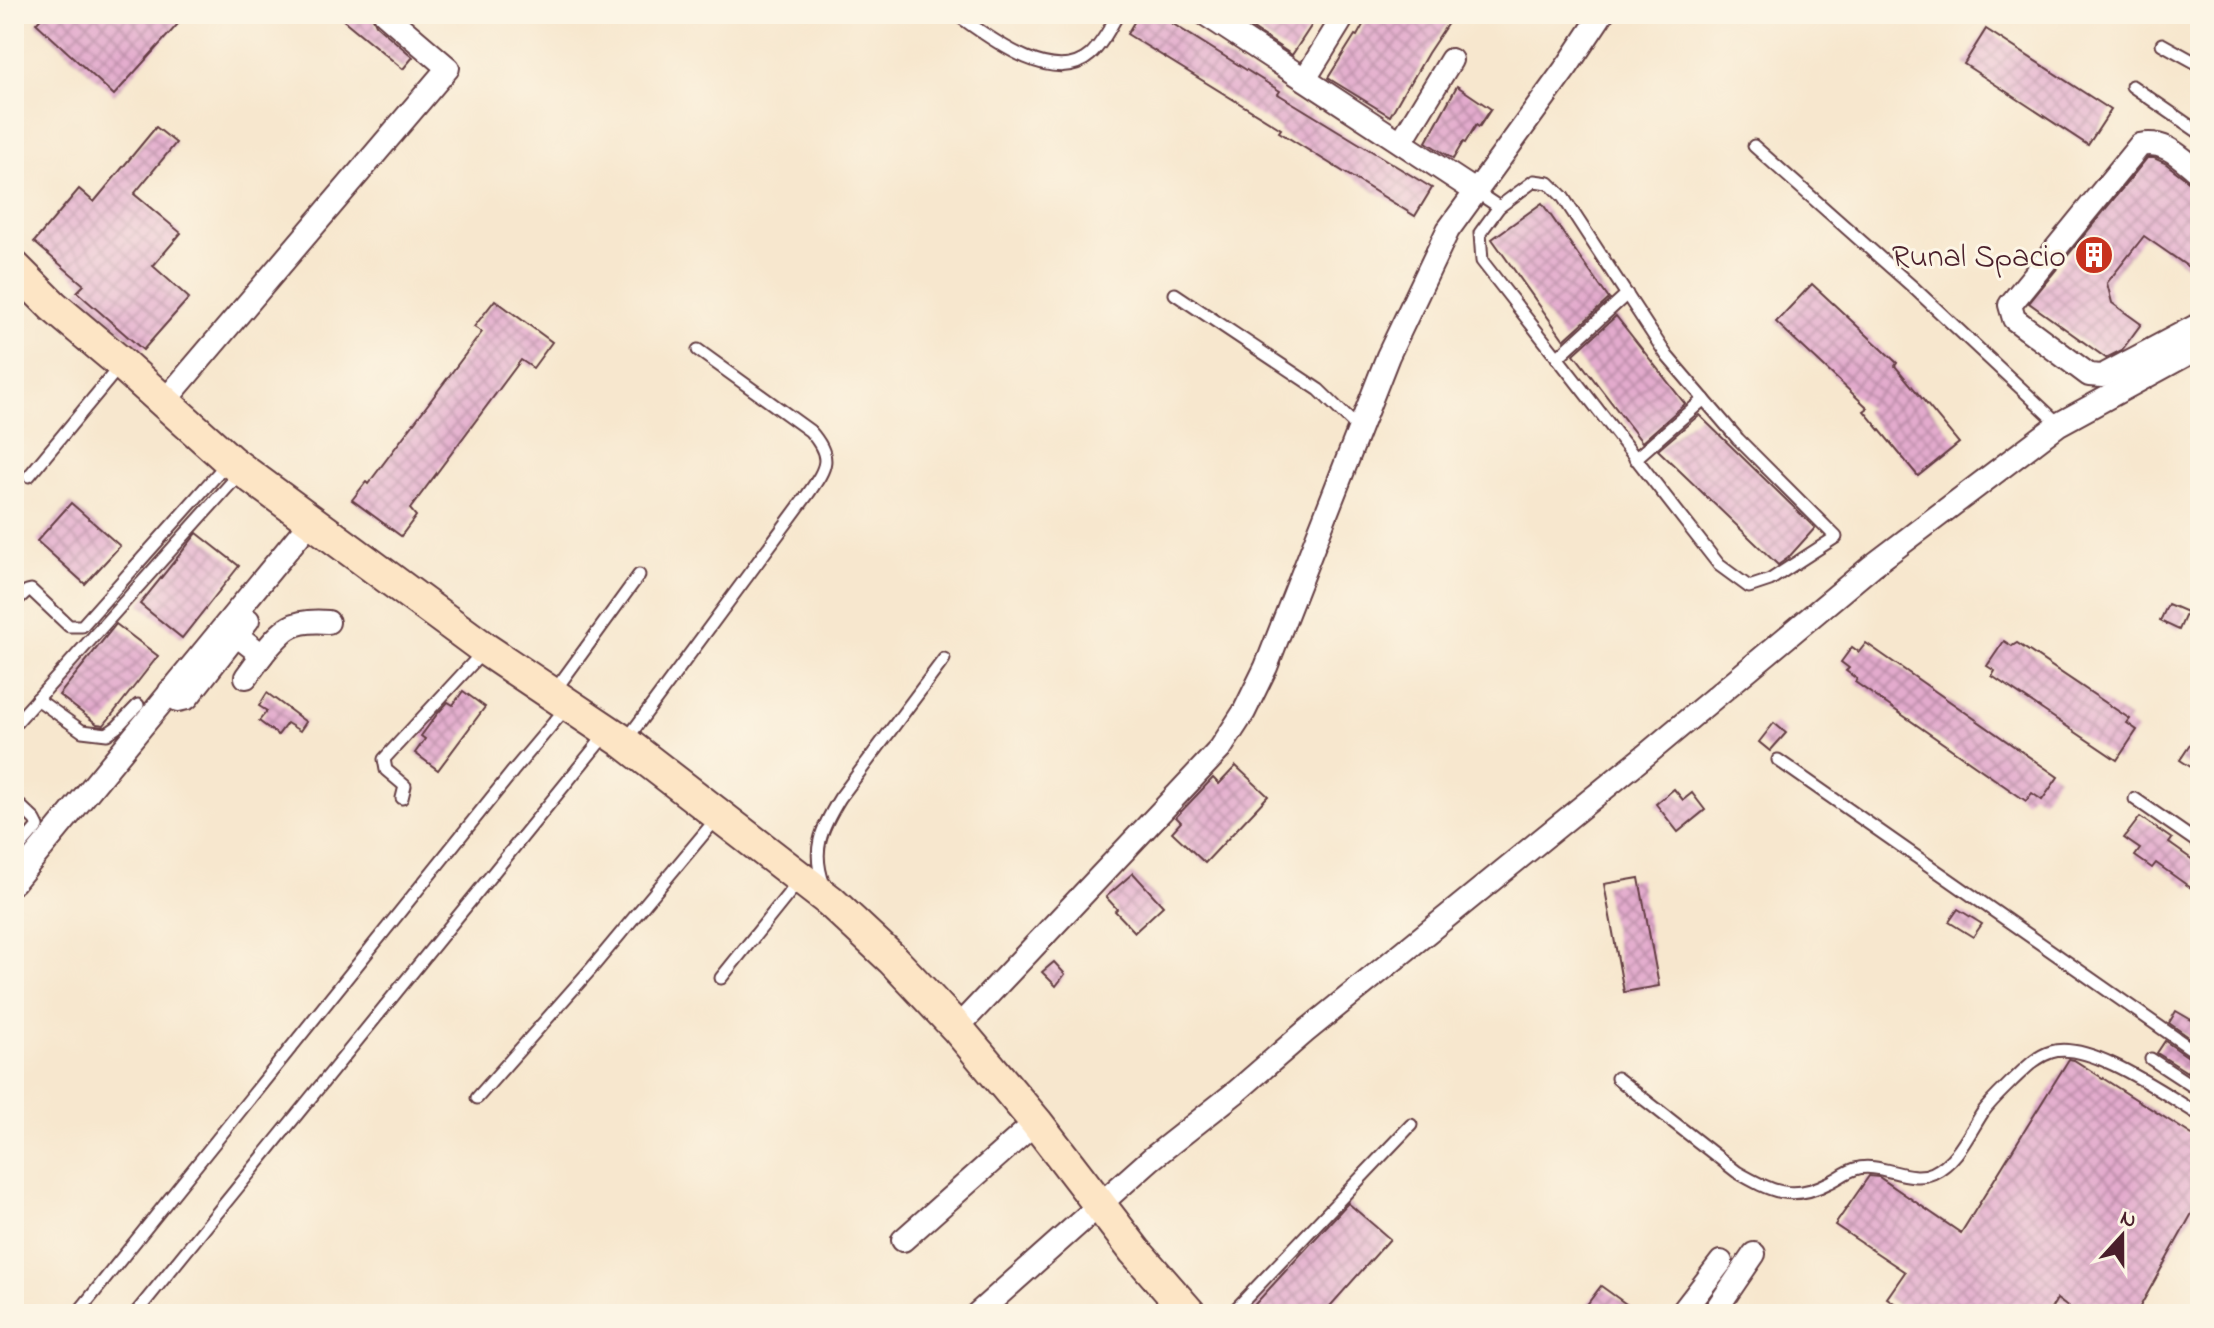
<svg xmlns="http://www.w3.org/2000/svg" width="2214" height="1328" font-family="'Indie Flower',sans-serif">
<style>
.building{fill:url(#building-cross-hatch)}
.lines{fill:none;stroke-linecap:round;stroke-linejoin:round}
.service-casing{stroke:#643d43;stroke-width:15}
.minor-casing{stroke:#643d43;stroke-width:26}
.secondary-casing{stroke:#643d43;stroke-width:36}
.service{stroke:#fff;stroke-width:11}
.minor{stroke:#fff;stroke-width:22}
.secondary{stroke:#fde5c5;stroke-width:32}
.labels{text-anchor:middle;stroke-width:6;stroke-linejoin:round;paint-order:stroke}
.poi-label{font-size:32px;fill:#4a1f2b;stroke:#fcf5e5;text-anchor:end}
</style>
<defs>
<pattern id="building-cross-hatch" width="8" height="8" patternUnits="userSpaceOnUse" patternTransform="scale(2)"><rect width="8" height="8" fill="#e3abcd"/><path d="M0 0l8 8M0 8l8-8" fill="none" stroke="#ba8ba7"/></pattern>
</defs>
<rect width="100%" height="100%" fill="#fcf5e5"/>
<filter id="ink" filterUnits="userSpaceOnUse"><feTurbulence type="fractalNoise" baseFrequency=".0125" numOctaves="2"/><feDisplacementMap in="SourceGraphic" scale="16" xChannelSelector="R" yChannelSelector="G"/><feConvolveMatrix kernelMatrix="1 2 1 2 8 2 1 2 1" color-interpolation-filters="sRGB"/></filter>
<filter id="wash" filterUnits="userSpaceOnUse"><feTurbulence type="fractalNoise" baseFrequency=".006" numOctaves="4" result="noise"/><feDisplacementMap in="SourceGraphic" scale="32" xChannelSelector="R" yChannelSelector="G"/><feGaussianBlur stdDeviation="1.8" result="paint"/><feColorMatrix in="noise" values="0 0 0 0 0 0 0 0 0 0 0 0 0 0 0 0 0 1.4 0 .05"/><feComposite in="paint" operator="in"/></filter>
<g filter="url(#wash)">
<rect width="100%" height="100%" fill="#f7e7ce"/>
<g id="blocks">
<g class="building">
<path d="M 44,14 L 187,14 L 114,95 L 36,23 Z"/>
<path d="M 336,14 L 371,14 L 376,25 L 413,57 L 403,69 Z"/>
<path d="M 1139,14 L 1157,14 L 1280,91 L 1278,94 L 1432,188 L 1415,216 L 1279,132 L 1281,129 L 1127,34 Z"/>
<path d="M 1231,14 L 1319,14 L 1292,55 Z"/>
<path d="M 1369,14 L 1454,14 L 1428,53 L 1410,84 L 1409,83 L 1390,116 L 1328,78 L 1355,35 L 1357,36 Z"/>
<path d="M 1986,29 L 2111,110 L 2088,145 L 1964,64 Z"/>
<path d="M 1457,86 L 1491,109 L 1479,127 L 1476,125 L 1465,143 L 1463,142 L 1453,159 L 1426,142 Z"/>
<path d="M 156,127 L 176,143 L 134,194 L 181,233 L 153,266 L 189,298 L 143,350 L 77,292 L 84,285 L 34,242 L 79,189 L 94,202 Z"/>
<path d="M 2147,158 L 2154,158 L 2165,163 L 2200,190 L 2200,275 L 2144,236 L 2107,283 L 2112,303 L 2141,324 L 2122,350 L 2106,358 L 2029,303 Z"/>
<path d="M 1542,203 L 1609,299 L 1564,340 L 1492,239 Z"/>
<path d="M 1812,284 L 1897,363 L 1895,366 L 1959,443 L 1918,476 L 1864,411 L 1868,408 L 1776,322 Z"/>
<path d="M 495,300 L 552,342 L 533,368 L 521,360 L 410,509 L 416,516 L 401,536 L 352,500 L 366,482 L 368,484 L 482,332 L 474,327 Z"/>
<path d="M 1616,316 L 1685,404 L 1642,442 L 1574,354 Z"/>
<path d="M 1699,415 L 1815,528 L 1788,558 L 1778,565 L 1658,450 Z"/>
<path d="M 71,503 L 120,546 L 85,584 L 37,541 Z"/>
<path d="M 197,533 L 239,566 L 182,638 L 140,604 Z"/>
<path d="M 2168,604 L 2187,612 L 2179,630 L 2160,621 Z"/>
<path d="M 116,624 L 158,656 L 104,725 L 97,724 L 59,695 Z"/>
<path d="M 2004,641 L 2012,646 L 2017,643 L 2130,719 L 2127,723 L 2137,730 L 2117,760 L 1992,676 L 1995,671 L 1987,666 Z"/>
<path d="M 1866,643 L 2058,777 L 2042,800 L 2032,793 L 2026,801 L 1855,682 L 1857,679 L 1846,671 L 1849,668 L 1841,662 L 1852,647 L 1859,652 Z"/>
<path d="M 463,691 L 485,707 L 438,770 L 415,753 L 425,739 L 421,736 L 438,713 L 448,702 L 453,705 Z"/>
<path d="M 267,693 L 306,722 L 300,731 L 287,723 L 278,735 L 259,721 L 267,711 L 259,706 Z"/>
<path d="M 1774,723 L 1786,733 L 1770,751 L 1759,742 Z"/>
<path d="M 2200,730 L 2200,773 L 2180,760 Z"/>
<path d="M 1236,766 L 1268,796 L 1205,863 L 1172,832 L 1181,822 L 1176,817 L 1213,778 L 1219,784 Z"/>
<path d="M 1674,789 L 1683,800 L 1692,793 L 1705,810 L 1678,832 L 1656,804 Z"/>
<path d="M 2140,817 L 2172,839 L 2169,843 L 2200,865 L 2200,877 L 2191,888 L 2156,863 L 2152,868 L 2135,856 L 2140,849 L 2124,838 Z"/>
<path d="M 1133,873 L 1163,906 L 1135,932 L 1115,911 L 1117,909 L 1106,897 Z"/>
<path d="M 1639,878 L 1659,986 L 1624,992 L 1604,884 Z"/>
<path d="M 1958,909 L 1982,924 L 1973,937 L 1949,922 Z"/>
<path d="M 1054,962 L 1065,974 L 1056,986 L 1042,972 Z"/>
<path d="M 2176,1011 L 2200,1025 L 2200,1045 L 2169,1023 Z"/>
<path d="M 2165,1041 L 2194,1061 L 2187,1072 L 2157,1053 Z"/>
<path d="M 2069,1059 L 2074,1060 L 2200,1140 L 2200,1199 L 2136,1314 L 2077,1314 L 2057,1299 L 2048,1314 L 1910,1314 L 1887,1298 L 1905,1272 L 1835,1225 L 1869,1176 L 1879,1177 L 1961,1233 Z"/>
<path d="M 1348,1203 L 1390,1239 L 1323,1314 L 1246,1314 Z"/>
<path d="M 1601,1286 L 1640,1314 L 1580,1314 Z"/>
</g>
</g>
</g>
<g filter="url(#ink)">
<use href="#blocks" fill-opacity="0" stroke="#643d43" stroke-width="2"/>
<g class="lines">
<g class="service-casing">
<g id="service">
<path d="M 956,14 C 987,36 1053,88 1090,55 C 1102,44 1110,28 1118,14"/>
<path d="M 2162,44 L 2200,65"/>
<path d="M 2132,86 L 2200,133"/>
<path d="M 1754,146 L 1914,288 L 2059,424"/>
<path d="M 1534,181 L 1549,183 L 1563,197 L 1667,356 L 1738,439 L 1836,537 L 1770,580 L 1749,587 L 1719,565 L 1482,261 L 1480,233 L 1499,207 Z"/>
<path d="M 1475,191 L 1499,207"/>
<path d="M 1175,294 L 1319,390 L 1359,429"/>
<path d="M 1557,358 L 1627,294"/>
<path d="M 1635,459 L 1704,399"/>
<path d="M 29,476 L 119,367"/>
<path d="M 14,603 L 27,591 L 31,590 L 69,626 L 82,626 L 229,461"/>
<path d="M 553,693 L 639,575"/>
<path d="M 37,699 L 82,731 L 107,734 L 117,727 L 138,705"/>
<path d="M 14,725 L 242,471"/>
<path d="M 627,739 L 808,494 C 826,468 834,458 810,431 L 698,350"/>
<path d="M 1778,760 L 2200,1055"/>
<path d="M 402,798 L 405,786 L 386,770 L 384,759 L 482,653"/>
<path d="M 2135,799 L 2200,844"/>
<path d="M 14,800 L 35,820 L 38,826 L 14,854"/>
<path d="M 824,885 C 811,850 821,829 840,798 L 944,659"/>
<path d="M 721,978 L 798,882"/>
<path d="M 2151,1059 L 2200,1091"/>
<path d="M 1617,1078 L 1737,1172 C 1770,1191 1792,1202 1828,1183 C 1838,1179 1845,1172 1855,1169 C 1880,1161 1909,1184 1933,1173 C 1958,1161 1969,1133 1983,1112 C 1991,1101 2002,1091 2012,1081 C 2024,1070 2035,1057 2051,1052 C 2090,1040 2166,1095 2200,1115"/>
<path d="M 477,1098 L 591,969 L 717,818"/>
<path d="M 77,1314 L 513,771 L 566,708"/>
<path d="M 135,1314 L 606,734"/>
<path d="M 1231,1314 L 1411,1125"/>
</g>
</g>
<g class="minor-casing">
<g id="minor">
<path d="M 1205,14 L 1475,191"/>
<path d="M 1305,79 L 1345,14"/>
<path d="M 1401,142 L 1451,60"/>
<path d="M 2200,173 C 2181,158 2165,139 2140,145 L 2010,305 L 2014,319 L 2089,375 L 2102,376 L 2200,324"/>
<path d="M 164,402 L 448,68 L 385,14"/>
<path d="M 225,626 L 262,655 L 246,677"/>
<path d="M 262,655 C 284,628 292,619 328,622"/>
<path d="M 170,691 L 178,700 L 187,698 L 248,620"/>
<path d="M 14,882 L 311,521"/>
<path d="M 957,1028 L 1220,749 L 1244,712 L 1266,667 L 1388,356 L 1448,230 L 1568,65 L 1602,14"/>
<path d="M 903,1240 L 1036,1122"/>
<path d="M 977,1314 L 1151,1159 L 1236,1092 L 1305,1032 L 1647,754 L 1872,566 L 2059,424 L 2200,347"/>
<path d="M 1681,1314 L 1721,1262"/>
<path d="M 1713,1314 L 1754,1254"/>
</g>
</g>
<g class="secondary-casing">
<path id="secondary" d="M 14,267 L 53,306 L 122,364 L 230,461 L 485,649 L 624,742 L 830,901 L 892,959 L 957,1028 L 1036,1122 L 1135,1251 L 1190,1314"/>
</g>
<use href="#service" class="service"/>
<use href="#minor" class="minor"/>
<use href="#secondary" class="secondary"/>
</g>
</g>
<defs>
<g id="building-disc" transform="scale(2)"><circle r="9.5" fill="#c8321e" stroke="#fcf5e5"/><path d="M-4-6H4V6H1V3H-1V6H-4ZM-2.5-4.3h1.7v1.8h-1.7ZM.8-4.3h1.7v1.8H.8ZM-2.5-1h1.7V.8h-1.7ZM.8-1h1.7V.8H.8Z" fill="#fff"/></g>
</defs>
<g fill-rule="evenodd">
<use href="#building-disc" x="2094" y="255"/>
</g>
<g class="labels">
<g class="poi-label">
<text x="2066" y="266">Runal Spacio</text>
</g>
</g>
<rect width="2214" height="1328" fill="none" stroke="#fcf5e5" stroke-width="48"/>
<g transform="translate(2122 1236) rotate(21)" stroke="#fcf5e5" stroke-width="6" paint-order="stroke">
<path d="M0-6L14 30L0 20L-14 30Z" fill="#4a1f2b"/>
<text y="-12" font-size="22" font-weight="bold" text-anchor="middle" fill="#4a1f2b">N</text>
</g>
</svg>
